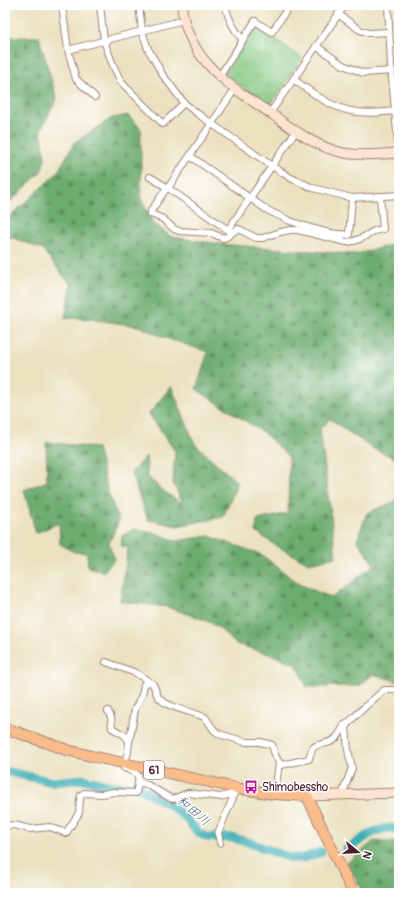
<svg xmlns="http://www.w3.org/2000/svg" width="404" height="898" font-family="Pangolin,'Klee One',sans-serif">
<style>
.grass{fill:url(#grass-tufts);stroke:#687356}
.forest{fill:url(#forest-firs);stroke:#5b664c}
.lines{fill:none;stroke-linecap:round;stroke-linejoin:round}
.river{stroke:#3badb4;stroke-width:9}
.street-casing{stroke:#9a8075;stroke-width:8}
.secondary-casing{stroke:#9a8075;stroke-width:11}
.primary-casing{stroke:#9a8075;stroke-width:12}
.street{stroke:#fff;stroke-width:6}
.secondary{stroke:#fde4d1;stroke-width:9}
.primary{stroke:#fabc8b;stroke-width:10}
.labels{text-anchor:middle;stroke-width:3;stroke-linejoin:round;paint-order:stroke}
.shield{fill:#fff;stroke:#80626b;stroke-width:1}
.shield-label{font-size:11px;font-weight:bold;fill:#4a1f2b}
.poi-label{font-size:12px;fill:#4a1f2b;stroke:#fff;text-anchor:start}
.water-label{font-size:13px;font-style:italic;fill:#435f69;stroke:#fff}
</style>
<defs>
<pattern id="grass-tufts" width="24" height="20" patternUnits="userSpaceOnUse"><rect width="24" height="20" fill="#85c780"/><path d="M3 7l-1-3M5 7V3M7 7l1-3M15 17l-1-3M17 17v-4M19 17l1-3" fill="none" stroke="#74aa6f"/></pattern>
<pattern id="forest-firs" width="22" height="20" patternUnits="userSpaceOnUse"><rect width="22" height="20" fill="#6cac6e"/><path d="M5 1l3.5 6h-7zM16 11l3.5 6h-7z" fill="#5b8b5b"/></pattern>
</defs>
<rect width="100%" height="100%" fill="#fff"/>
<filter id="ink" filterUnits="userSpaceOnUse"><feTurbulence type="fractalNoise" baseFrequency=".025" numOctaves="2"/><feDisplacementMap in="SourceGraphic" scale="8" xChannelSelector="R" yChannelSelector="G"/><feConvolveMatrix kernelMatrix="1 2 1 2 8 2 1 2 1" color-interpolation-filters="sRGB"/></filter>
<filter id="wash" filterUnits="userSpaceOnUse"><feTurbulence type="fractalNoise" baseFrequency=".012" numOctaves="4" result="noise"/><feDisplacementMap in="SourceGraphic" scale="16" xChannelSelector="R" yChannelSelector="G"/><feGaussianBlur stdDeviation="0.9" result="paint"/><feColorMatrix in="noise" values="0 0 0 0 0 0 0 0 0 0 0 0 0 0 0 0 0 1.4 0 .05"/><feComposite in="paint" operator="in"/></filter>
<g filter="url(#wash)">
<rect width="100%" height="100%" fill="#ebe1bf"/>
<path class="grass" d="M 257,26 L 302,58 L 269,107 L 224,73 Z"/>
<g class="forest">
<path d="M 5,37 L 39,37 L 57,99 L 41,129 L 45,159 L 41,172 L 5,207 Z"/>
<path d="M 128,115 L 141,129 L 141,199 L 153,223 L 172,237 L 221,244 L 293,250 L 357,254 L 399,243 L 399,460 L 372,448 L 330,419 L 320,429 L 336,557 L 309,563 L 278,547 L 256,532 L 257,520 L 288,513 L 289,457 L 264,433 L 196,389 L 208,352 L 163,337 L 138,326 L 89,319 L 65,318 L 71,285 L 42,249 L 5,235 L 5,221 L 57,173 L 75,142 L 112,118 Z"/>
<path d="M 171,386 L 195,444 L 238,483 L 223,517 L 178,526 L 148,520 L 131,473 L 146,456 L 147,476 L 162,490 L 183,504 L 173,483 L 175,451 L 149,414 Z"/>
<path d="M 46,442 L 97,448 L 108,492 L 119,521 L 109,543 L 111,550 L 115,559 L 103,572 L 88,567 L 87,553 L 74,552 L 60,544 L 59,523 L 36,533 L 24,490 L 47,481 Z"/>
<path d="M 399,490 L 399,579 L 394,589 L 399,595 L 399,682 L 373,674 L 360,686 L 307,687 L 296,664 L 272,655 L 236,644 L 218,627 L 205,620 L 167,607 L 120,601 L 128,547 L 121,546 L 122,536 L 134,529 L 156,533 L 176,541 L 209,536 L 262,555 L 299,584 L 332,598 L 374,565 L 357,540 L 367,513 L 396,501 Z"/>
<path d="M 374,841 L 390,842 L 399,843 L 399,893 L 364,893 L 347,863 Z"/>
</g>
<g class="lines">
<g class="river">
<path d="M 5,771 L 53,782 L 83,779 L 112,786 L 132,787 L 142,789 L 171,806 L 185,817 L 198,833 L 207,837 L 233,838 L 248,842 L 291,858 L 304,858 L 321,852"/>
<path d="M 346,850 C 363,839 378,824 399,829"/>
</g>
</g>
</g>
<g filter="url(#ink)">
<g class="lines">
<g class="street-casing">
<g id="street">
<path d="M 62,5 L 68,50 L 76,79 L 95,97"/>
<path d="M 100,5 L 104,41 L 113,65 L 121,82 L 163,124 L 184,103"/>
<path d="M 139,5 L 142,31 L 148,49 L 155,61 L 162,74 L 184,103 L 198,114 L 272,166 L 291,178 L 313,188 L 352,198 L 399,195"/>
<path d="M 225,5 C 229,20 233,28 243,40"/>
<path d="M 388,5 L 391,66 L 399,154"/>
<path d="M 338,14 L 360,30 L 369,33 L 389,32"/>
<path d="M 316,46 L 343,65 L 363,73 L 392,71"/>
<path d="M 68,50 L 184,20"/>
<path d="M 219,77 L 255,21 L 272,32 L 290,5"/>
<path d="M 293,79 C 313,93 333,110 358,112 C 371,114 383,112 396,111"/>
<path d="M 235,89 L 168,188 L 228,230 L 296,131"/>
<path d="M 270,113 L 345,5"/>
<path d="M 190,156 L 267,210 L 290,221 L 314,229 L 330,233 L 349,235 L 352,198"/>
<path d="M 150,177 L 168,188 L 166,189 L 151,211 L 151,214 L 163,219 L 174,229 L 179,231 L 211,233 L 223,238 L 227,237 L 237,229 L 241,230 L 256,238 L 263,238 L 280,232 L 291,230 L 298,230 L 346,242 L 354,241 L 362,238 L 374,231 L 383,229 L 380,196"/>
<path d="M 106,662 L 136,673 L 153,684 L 158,697 L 165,703 L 174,707 L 205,717 L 214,730 L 219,734 L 246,742 L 260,742 L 272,745 C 274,752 276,760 281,765 L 309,759 C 310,755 312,749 314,747 C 318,744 323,744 327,743 C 336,741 340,734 344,725 L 347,724"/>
<path d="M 108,711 L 111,717 L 112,728 L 126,736 L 129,742"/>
<path d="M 138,782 L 146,784 L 170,798 L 173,799 L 188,793 L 221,797 L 235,793 L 241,789"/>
<path d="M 275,794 L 279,762"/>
<path d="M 342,795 L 352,768 L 348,750 L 346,727 L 347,724 L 368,704 L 384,690 L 399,690"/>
<path d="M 5,826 L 14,825 L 30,829 L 50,827 L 66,833 L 79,813 L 80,799 L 81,795 L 84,793 L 102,794 L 113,792 L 136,793 C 140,775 141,774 124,768 C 124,762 127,757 128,752 C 129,747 128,743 130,738 L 135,709 L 142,695 L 144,684 L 149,682"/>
<path d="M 220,843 L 218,833 L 235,793"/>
</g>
</g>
<g class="secondary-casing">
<g id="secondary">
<path d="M 182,5 C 182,10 183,15 184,20 C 196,67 236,90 273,115 C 293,129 312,144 336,151 C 356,157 378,154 399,153"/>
<path d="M 307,796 L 399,793"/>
</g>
</g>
<g class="primary-casing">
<path id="primary" d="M 5,728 L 67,750 L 91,756 L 241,789 L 275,794 L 307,796 L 353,893"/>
</g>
<use href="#street" class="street"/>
<use href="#secondary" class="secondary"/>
<use href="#primary" class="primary"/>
</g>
</g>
<defs>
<g id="bus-bare" transform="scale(1.08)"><path d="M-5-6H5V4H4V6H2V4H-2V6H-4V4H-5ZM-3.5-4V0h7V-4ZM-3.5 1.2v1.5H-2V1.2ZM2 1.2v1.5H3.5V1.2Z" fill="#b5179e" stroke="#fff" stroke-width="2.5" paint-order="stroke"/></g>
</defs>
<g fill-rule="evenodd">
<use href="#bus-bare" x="251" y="787"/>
</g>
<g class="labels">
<rect class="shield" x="144" y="761" width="20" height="18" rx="3"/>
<g class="shield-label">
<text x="154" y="774">61</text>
</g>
<g class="poi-label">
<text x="262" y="791">Shimobessho</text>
</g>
<g class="water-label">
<text transform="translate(194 810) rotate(40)" y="5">和田川</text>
</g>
</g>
<rect width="404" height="898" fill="none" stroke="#fff" stroke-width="20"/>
<g transform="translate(358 852) rotate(108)" stroke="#ffffff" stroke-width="3" paint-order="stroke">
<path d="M0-3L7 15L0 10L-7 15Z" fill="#4a1f2b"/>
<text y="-6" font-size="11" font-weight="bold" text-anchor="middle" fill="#4a1f2b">N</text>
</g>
</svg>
